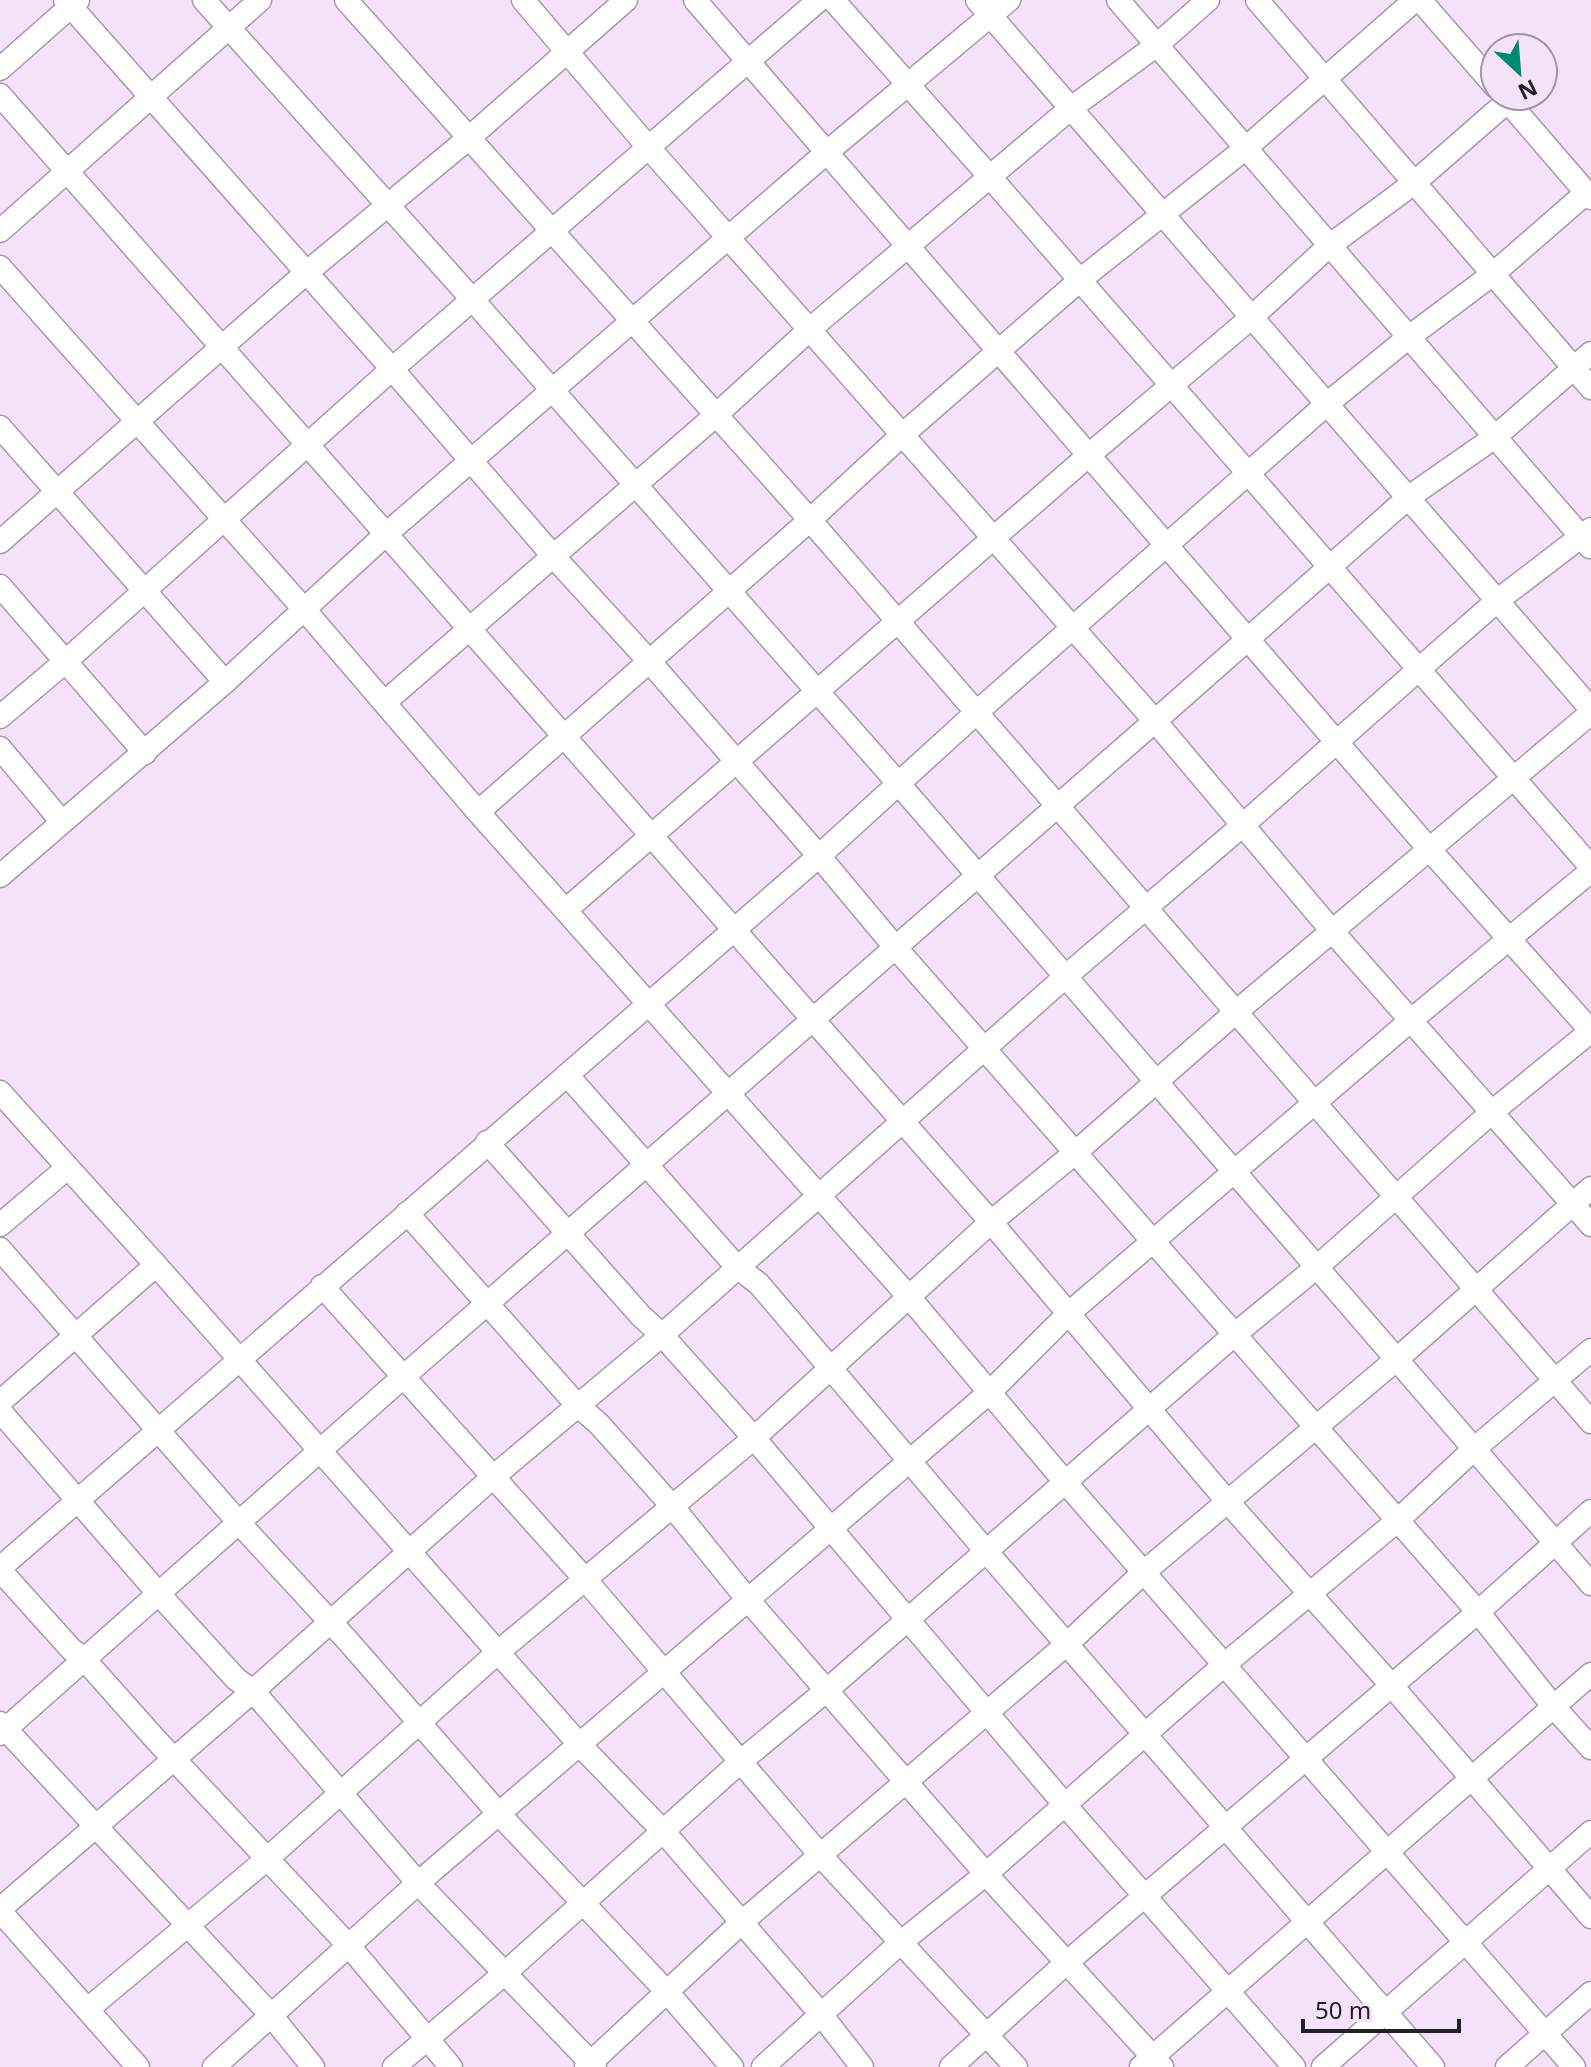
<svg xmlns="http://www.w3.org/2000/svg" width="1591" height="2067" font-family="'Noto Sans',sans-serif">
<style>
.lines{fill:none;stroke-linecap:round;stroke-linejoin:round}
.street-casing{stroke:#a897ad;stroke-width:25}
.street{stroke:#fff;stroke-width:22}
</style>
<rect width="100%" height="100%" fill="#f4e2f9"/>
<g class="lines">
<g class="street-casing">
<g id="street">
<path d="M 65,0 L 392,369 L 554,557 L 649,661 L 819,856 L 895,947 L 1478,1612 L 1553,1706 L 1591,1748"/>
<path d="M 204,0 L 472,299 L 898,783 L 1591,1584"/>
<path d="M 346,0 L 810,520 L 1591,1422"/>
<path d="M 523,0 L 649,148 L 1155,721 L 1332,931 L 1591,1225"/>
<path d="M 695,0 L 1430,850 L 1591,1031"/>
<path d="M 833,0 L 991,178 L 1591,867"/>
<path d="M 977,0 L 1591,709"/>
<path d="M 1118,0 L 1590,547"/>
<path d="M 1257,0 L 1591,388"/>
<path d="M 1420,0 L 1495,86"/>
<path d="M 0,69 L 78,0"/>
<path d="M 0,95 L 991,1222 L 1227,1501 L 1392,1686 L 1591,1917"/>
<path d="M 1503,96 L 1591,198"/>
<path d="M 0,231 L 260,0"/>
<path d="M 0,267 L 303,608 L 478,812 L 909,1297 L 1066,1483 L 1574,2067"/>
<path d="M 0,427 L 225,682"/>
<path d="M 0,542 L 306,273 L 469,138 L 626,0"/>
<path d="M 0,586 L 145,753"/>
<path d="M 385,702 L 715,416 L 809,330 L 1071,108 L 1157,45 L 1208,0"/>
<path d="M 0,717 L 66,661 L 392,369 L 819,0"/>
<path d="M 0,748 L 62,822"/>
<path d="M 478,812 L 810,520 L 901,436 L 1080,280 L 1246,148 L 1415,0"/>
<path d="M 0,876 L 225,682 L 385,535 L 826,153 L 1009,0"/>
<path d="M 567,909 L 1089,455 L 1252,317 L 1329,246 L 1414,183 L 1508,101"/>
<path d="M 568,1076 L 737,1267 L 759,1284 L 986,1551 L 1433,2067"/>
<path d="M 0,1092 L 156,1265 L 579,1744 L 663,1831 L 820,2013 L 862,2067"/>
<path d="M 487,1142 L 641,1316 L 662,1335 L 754,1438 L 1065,1805 L 1294,2067"/>
<path d="M 407,1213 L 577,1405 L 599,1424 L 672,1506 L 748,1600 L 986,1874 L 1162,2067"/>
<path d="M 0,1225 L 66,1169"/>
<path d="M 0,1249 L 240,1524 L 348,1641 L 499,1814 L 668,1993 L 732,2067"/>
<path d="M 322,1286 L 584,1578 L 821,1856 L 1016,2067"/>
<path d="M 0,1402 L 156,1265"/>
<path d="M 0,1411 L 158,1593 L 236,1679 L 253,1691 L 418,1883 L 595,2067"/>
<path d="M 0,1568 L 819,856 L 977,712 L 1328,403 L 1409,337 L 1493,274 L 1586,193"/>
<path d="M 0,1570 L 71,1649 L 84,1659 L 157,1741 L 349,1946 L 451,2067"/>
<path d="M 0,1723 L 270,2014 L 313,2067"/>
<path d="M 0,1734 L 403,1377 L 1155,721 L 1409,497 L 1495,437 L 1591,353"/>
<path d="M 0,1909 L 253,1691 L 493,1477 L 662,1335 L 1065,977 L 1243,825 L 1418,670 L 1498,600 L 1591,529"/>
<path d="M 0,1911 L 138,2067"/>
<path d="M 88,2009 L 267,1859 L 497,1653 L 754,1438 L 991,1222 L 1076,1152 L 1236,1012 L 1591,713"/>
<path d="M 214,2067 L 418,1883 L 991,1391 L 1068,1314 L 1410,1021 L 1591,871"/>
<path d="M 394,2067 L 505,1973 L 740,1762 L 827,1690 L 1234,1335 L 1318,1266 L 1492,1112 L 1591,1031"/>
<path d="M 586,2067 L 742,1922 L 1067,1644 L 1144,1572 L 1397,1359 L 1591,1188"/>
<path d="M 763,2067 L 900,1943 L 986,1874 L 1224,1665 L 1397,1521 L 1474,1449 L 1591,1350"/>
<path d="M 951,2067 L 1065,1964 L 1478,1612 L 1591,1511"/>
<path d="M 1141,2067 L 1591,1674"/>
<path d="M 1323,2067 L 1591,1832"/>
<path d="M 1507,2067 L 1591,1993"/>
</g>
</g>
<use href="#street" class="street"/>
</g>
<g transform="translate(1519 72) rotate(154)"><circle r="38" fill="#f4e2f9" stroke="#a194a5" stroke-width="2"/>
<path d="M0-6L14 30L0 20L-14 30Z" fill="#008a71"/>
<text y="-12" font-size="22" font-weight="bold" text-anchor="middle" fill="#241e26">N</text>
</g>
<path d="M1303 2019v12h156v-12" fill="none" stroke="#241e26" stroke-width="4"/>
<text x="1315" y="2019" font-size="24" fill="#241e26" stroke="#f4e2f9" stroke-width="6" paint-order="stroke">50 m</text>
</svg>
